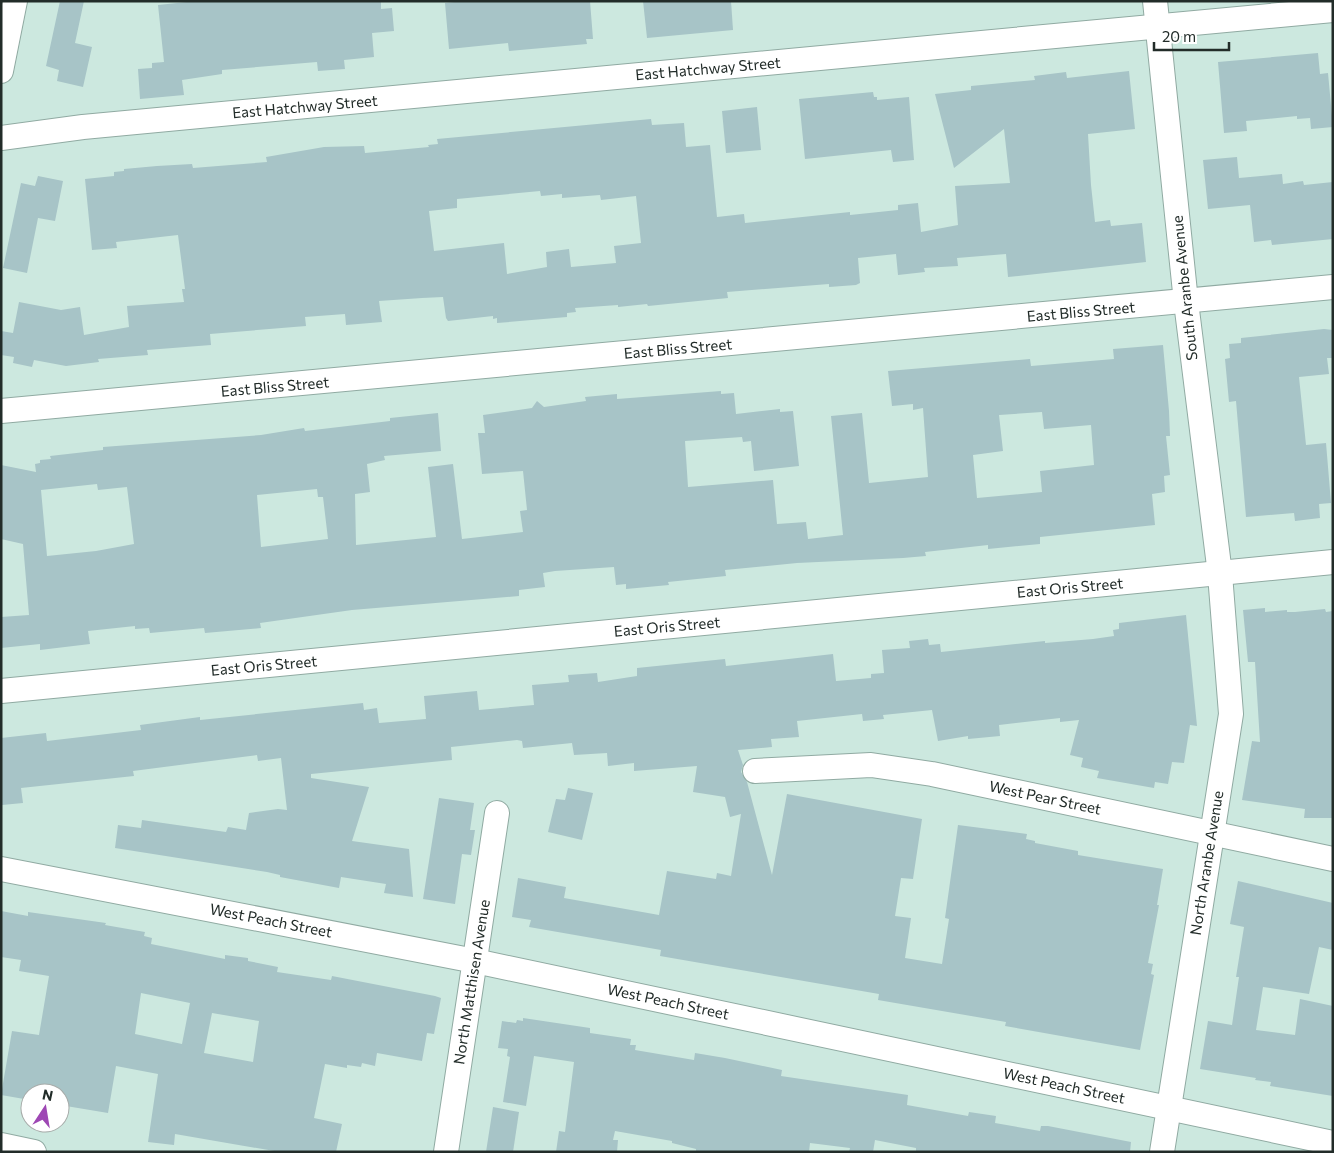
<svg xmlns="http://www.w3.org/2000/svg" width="1334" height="1153" font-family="Commissioner,sans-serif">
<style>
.building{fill:#a7c4c7;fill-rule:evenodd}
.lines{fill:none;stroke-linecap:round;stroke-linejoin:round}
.minor-casing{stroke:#90aaa2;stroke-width:26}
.minor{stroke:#fff;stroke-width:24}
.labels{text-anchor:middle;stroke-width:5;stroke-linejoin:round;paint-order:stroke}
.street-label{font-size:15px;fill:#222c29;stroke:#fff}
</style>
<rect width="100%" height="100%" fill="#cce8df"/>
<g class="building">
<path d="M 60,1 L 84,1 L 75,43 L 92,47 L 83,87 L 57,81 L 59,70 L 46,66 Z"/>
<path d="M 196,1 L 381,1 L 381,9 L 392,8 L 394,31 L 372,33 L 374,57 L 344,60 L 345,69 L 318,71 L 317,62 L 222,70 L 222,74 L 182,80 L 184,95 L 140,99 L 138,69 L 152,68 L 152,63 L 164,62 L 158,5 Z"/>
<path d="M 464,1 L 590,1 L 593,39 L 586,39 L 587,44 L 509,51 L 508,43 L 449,49 L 445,3 Z"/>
<path d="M 643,1 L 731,1 L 733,30 L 647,38 Z"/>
<path d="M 1318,53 L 1320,74 L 1328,73 L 1333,127 L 1311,129 L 1310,118 L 1297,119 L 1297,116 L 1246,121 L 1247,131 L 1224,133 L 1218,62 Z"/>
<path d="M 1129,71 L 1135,129 L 1088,134 L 1091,185 L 1095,222 L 1110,220 L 1111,226 L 1142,223 L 1146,262 L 1008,277 L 1006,254 L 957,258 L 958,266 L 924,268 L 925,272 L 898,275 L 896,254 L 858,258 L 860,283 L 856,285 L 829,287 L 829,284 L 727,292 L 728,298 L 648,306 L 647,304 L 618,307 L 618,305 L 575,308 L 576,312 L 567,313 L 567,317 L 497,323 L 497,318 L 493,319 L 493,316 L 448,321 L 446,318 L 443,297 L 422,298 L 379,301 L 382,322 L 346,325 L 345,314 L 305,317 L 306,326 L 210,334 L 211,345 L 147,350 L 148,355 L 98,359 L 99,362 L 66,366 L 34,360 L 32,367 L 13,363 L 14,357 L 1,355 L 1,331 L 13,333 L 19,302 L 61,310 L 80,307 L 84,335 L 129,327 L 127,306 L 184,302 L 182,289 L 185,289 L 178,235 L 116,242 L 117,248 L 92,250 L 85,179 L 114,176 L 114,172 L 124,171 L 124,169 L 157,166 L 192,164 L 193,168 L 267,162 L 266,157 L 324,147 L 364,146 L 365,153 L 429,147 L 428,145 L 438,144 L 437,139 L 651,119 L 652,125 L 684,123 L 686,147 L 710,145 L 717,217 L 744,214 L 745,223 L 850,212 L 850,215 L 898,210 L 898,205 L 918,203 L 921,232 L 958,225 L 955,186 L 1010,183 L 1004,129 L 954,168 L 935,94 L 971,90 L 971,86 L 1035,80 L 1034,76 L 1066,72 L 1067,78 ZM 540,191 L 541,196 L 562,194 L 562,198 L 600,195 L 601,200 L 636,196 L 641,243 L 614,246 L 616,263 L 571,267 L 569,249 L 546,252 L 547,267 L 507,274 L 504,243 L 434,251 L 429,211 L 457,208 L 457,199 Z"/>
<path d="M 873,92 L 874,97 L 877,97 L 877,100 L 909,97 L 914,160 L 893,162 L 891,150 L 805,159 L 799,99 Z"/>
<path d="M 757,107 L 761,150 L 726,153 L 722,111 Z"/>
<path d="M 1237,157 L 1239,178 L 1282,174 L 1283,184 L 1303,181 L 1304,185 L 1333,182 L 1333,239 L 1272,245 L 1271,240 L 1254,242 L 1250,205 L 1208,209 L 1203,160 Z"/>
<path d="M 38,176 L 63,181 L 55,221 L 38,218 L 27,273 L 3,268 L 21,183 L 35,186 Z"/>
<path d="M 1324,329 L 1333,330 L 1333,358 L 1327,358 L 1329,374 L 1299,377 L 1306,445 L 1326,443 L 1331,503 L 1319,504 L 1320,518 L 1295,521 L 1294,513 L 1246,517 L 1236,401 L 1229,402 L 1225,359 L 1230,358 L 1229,344 L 1241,343 L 1241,338 Z"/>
<path d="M 1163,345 L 1169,411 L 1170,436 L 1166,436 L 1170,475 L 1164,476 L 1165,492 L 1152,494 L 1155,525 L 1040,537 L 1040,544 L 988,549 L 988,545 L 925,552 L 926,556 L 903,558 L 797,563 L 725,570 L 726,576 L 668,582 L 669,585 L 626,589 L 626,584 L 616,585 L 614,567 L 555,571 L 543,573 L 545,587 L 519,590 L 519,596 L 352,610 L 260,623 L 261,628 L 205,633 L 204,628 L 150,633 L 149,628 L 135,629 L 135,626 L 88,631 L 90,644 L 40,650 L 40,644 L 1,648 L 1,617 L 29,615 L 23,544 L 1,539 L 1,465 L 36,472 L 35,464 L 40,463 L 40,460 L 51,459 L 50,456 L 103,450 L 103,447 L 261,435 L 304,428 L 305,431 L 390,421 L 390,418 L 438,413 L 441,451 L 384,456 L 385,460 L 367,464 L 370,492 L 355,494 L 356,545 L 436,537 L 428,467 L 453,464 L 462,539 L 523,532 L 520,511 L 527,510 L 523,471 L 482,474 L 478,433 L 485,433 L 483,415 L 532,408 L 537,401 L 544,407 L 586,401 L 585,397 L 617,394 L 617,399 L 721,391 L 721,394 L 734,393 L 736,414 L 780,409 L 780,412 L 793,411 L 799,466 L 754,471 L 751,441 L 743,442 L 742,437 L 685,441 L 688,487 L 773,480 L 777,524 L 806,522 L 808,539 L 843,535 L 831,416 L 862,413 L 869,483 L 928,477 L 923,408 L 913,410 L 913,404 L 892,406 L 888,371 L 1030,359 L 1031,366 L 1114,359 L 1113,349 ZM 1042,412 L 1044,429 L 1091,425 L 1094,465 L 1040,471 L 1042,492 L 977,498 L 973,455 L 1003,451 L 999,415 ZM 97,484 L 98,490 L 127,487 L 134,544 L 96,551 L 47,556 L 41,490 ZM 317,489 L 318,497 L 323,497 L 328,539 L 261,547 L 257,495 Z"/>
<path d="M 1265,608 L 1265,612 L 1287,610 L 1287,612 L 1295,612 L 1325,609 L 1326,612 L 1333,611 L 1333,818 L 1304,818 L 1305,809 L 1242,800 L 1252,741 L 1260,742 L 1255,662 L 1248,662 L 1243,610 Z"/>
<path d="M 1186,615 L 1197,726 L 1190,725 L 1184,763 L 1172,762 L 1168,784 L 1155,782 L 1154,788 L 1097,778 L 1099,771 L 1081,767 L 1083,758 L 1070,755 L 1079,720 L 1060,722 L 1060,718 L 999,725 L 1000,736 L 968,739 L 968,736 L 938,741 L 932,710 L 883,715 L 884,719 L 863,721 L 862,714 L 797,721 L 799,737 L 771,739 L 772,747 L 738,750 L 743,765 L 741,772 L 747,782 L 772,875 L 787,794 L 922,819 L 913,879 L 901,878 L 895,916 L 911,918 L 905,958 L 942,964 L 949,919 L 945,918 L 958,825 L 1027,834 L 1026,839 L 1035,841 L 1035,843 L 1078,851 L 1078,855 L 1163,869 L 1157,905 L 1159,905 L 1148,963 L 1153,964 L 1151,974 L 1154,975 L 1140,1050 L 1005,1026 L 1006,1022 L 878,1000 L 879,994 L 660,956 L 661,950 L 529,927 L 531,920 L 512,917 L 518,878 L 566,887 L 564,898 L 659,915 L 667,871 L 716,879 L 717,873 L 731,876 L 741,814 L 730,817 L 725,797 L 693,792 L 697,766 L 634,771 L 634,763 L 608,766 L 607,753 L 574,755 L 572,743 L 523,748 L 522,741 L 517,740 L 451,747 L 452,760 L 311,774 L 311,778 L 369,787 L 352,841 L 409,849 L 413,897 L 384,893 L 386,884 L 341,877 L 339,888 L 280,877 L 280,875 L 267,872 L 115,848 L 118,825 L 141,828 L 142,820 L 226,832 L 228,827 L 246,830 L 249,813 L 278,809 L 287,810 L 281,758 L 258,761 L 257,755 L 133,771 L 134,776 L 21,788 L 23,803 L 2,805 L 1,738 L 46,733 L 47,741 L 141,730 L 140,725 L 200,717 L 200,720 L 363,703 L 364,710 L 377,708 L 379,723 L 426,719 L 424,696 L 477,691 L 479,710 L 534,705 L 532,685 L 569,682 L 568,675 L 597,673 L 598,682 L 637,676 L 637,668 L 725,659 L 726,666 L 833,654 L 836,681 L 871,678 L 871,674 L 884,673 L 882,650 L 910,648 L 909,641 L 928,639 L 929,645 L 940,644 L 941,652 L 1045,641 L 1045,643 L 1093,639 L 1114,636 L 1113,630 L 1119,629 L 1119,623 Z"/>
<path d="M 568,788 L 593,793 L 582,840 L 548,832 L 556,799 L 565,800 Z"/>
<path d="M 439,798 L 474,803 L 470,830 L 475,830 L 471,855 L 462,854 L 455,904 L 423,899 Z"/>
<path d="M 1238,881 L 1333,903 L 1333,950 L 1319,947 L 1309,994 L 1263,987 L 1256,1030 L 1295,1035 L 1300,999 L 1333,1006 L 1333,1096 L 1270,1086 L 1271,1082 L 1255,1080 L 1256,1078 L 1200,1069 L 1208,1021 L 1232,1025 L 1239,977 L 1236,977 L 1244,927 L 1230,924 Z"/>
<path d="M 1,911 L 28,916 L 28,912 L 106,923 L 105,925 L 145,932 L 144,936 L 152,938 L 151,944 L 225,959 L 225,955 L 248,958 L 248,961 L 278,967 L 277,972 L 331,980 L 332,976 L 435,996 L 441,998 L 434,1034 L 427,1033 L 422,1061 L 377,1053 L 375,1066 L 362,1063 L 361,1067 L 347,1065 L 347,1068 L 325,1064 L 314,1118 L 342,1124 L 336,1152 L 280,1152 L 175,1134 L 174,1145 L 148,1142 L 158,1074 L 116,1066 L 108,1113 L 60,1105 L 60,1093 L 30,1093 L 30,1100 L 1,1095 L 12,1031 L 39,1035 L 49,976 L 19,971 L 21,960 L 1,957 ZM 141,993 L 190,1003 L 182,1044 L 135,1034 ZM 212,1013 L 259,1021 L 253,1062 L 204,1053 Z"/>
<path d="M 523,1018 L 590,1028 L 590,1033 L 631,1039 L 630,1045 L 636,1045 L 635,1050 L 694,1060 L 695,1053 L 725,1058 L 782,1070 L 781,1076 L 908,1095 L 907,1105 L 968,1116 L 969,1112 L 996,1116 L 995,1123 L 1040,1131 L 1041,1126 L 1048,1126 L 1131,1142 L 1130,1152 L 916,1152 L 916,1148 L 875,1140 L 873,1152 L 849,1152 L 850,1148 L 810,1143 L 809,1152 L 696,1152 L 696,1149 L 672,1143 L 672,1141 L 615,1131 L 613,1140 L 618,1140 L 617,1152 L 556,1152 L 559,1131 L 565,1132 L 574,1062 L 534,1056 L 526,1106 L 503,1102 L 510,1057 L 507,1056 L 508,1049 L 498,1048 L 502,1021 L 516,1023 L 517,1020 L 523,1021 Z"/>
<path d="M 493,1107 L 519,1112 L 513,1152 L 486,1152 Z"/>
</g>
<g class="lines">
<g class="minor-casing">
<g id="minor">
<path d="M 1155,1 L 1186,302 L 1220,574 L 1231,714 L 1162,1152"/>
<path d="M 1,71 L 15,1"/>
<path d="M 1,138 L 83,127 L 1333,10"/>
<path d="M 1,411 L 1333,287"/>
<path d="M 1,691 L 1333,562"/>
<path d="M 755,771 L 871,765 L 932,774 L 1333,859"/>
<path d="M 1,869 L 475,961 L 1333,1143"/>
<path d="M 1,1145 L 34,1152"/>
<path d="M 446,1152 L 497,813"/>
</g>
</g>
<use href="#minor" class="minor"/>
</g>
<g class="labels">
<g class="street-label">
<text transform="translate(708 69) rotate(-5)" y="5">East Hatchway Street</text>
<text transform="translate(305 107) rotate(-5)" y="5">East Hatchway Street</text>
<text transform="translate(1185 288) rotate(-96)" y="5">South Aranbe Avenue</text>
<text transform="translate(1081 312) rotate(-5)" y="5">East Bliss Street</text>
<text transform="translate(678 349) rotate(-5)" y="5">East Bliss Street</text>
<text transform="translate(275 387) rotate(-5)" y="5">East Bliss Street</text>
<text transform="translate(1070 588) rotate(-5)" y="5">East Oris Street</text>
<text transform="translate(667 627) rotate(-5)" y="5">East Oris Street</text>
<text transform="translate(264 666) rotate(-5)" y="5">East Oris Street</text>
<text transform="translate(1045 798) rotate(12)" y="5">West Pear Street</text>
<text transform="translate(1207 863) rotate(-81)" y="5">North Aranbe Avenue</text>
<text transform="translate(271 921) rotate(11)" y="5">West Peach Street</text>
<text transform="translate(472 982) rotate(-81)" y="5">North Matthisen Avenue</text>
<text transform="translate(668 1002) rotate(12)" y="5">West Peach Street</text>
<text transform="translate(1064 1086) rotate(12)" y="5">West Peach Street</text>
</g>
</g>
<rect width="1334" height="1153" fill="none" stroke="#222c29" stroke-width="5"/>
<g transform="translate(45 1108) rotate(12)"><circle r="24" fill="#ffffff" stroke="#a7aba9"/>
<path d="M0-4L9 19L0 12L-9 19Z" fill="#9e47b4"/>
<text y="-8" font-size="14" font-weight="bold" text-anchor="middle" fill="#222c29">N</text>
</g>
<path d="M1154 42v8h75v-8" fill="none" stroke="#222c29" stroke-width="2.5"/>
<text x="1162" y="42" font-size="15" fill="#222c29" stroke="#ffffff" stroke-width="4" paint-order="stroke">20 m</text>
</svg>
